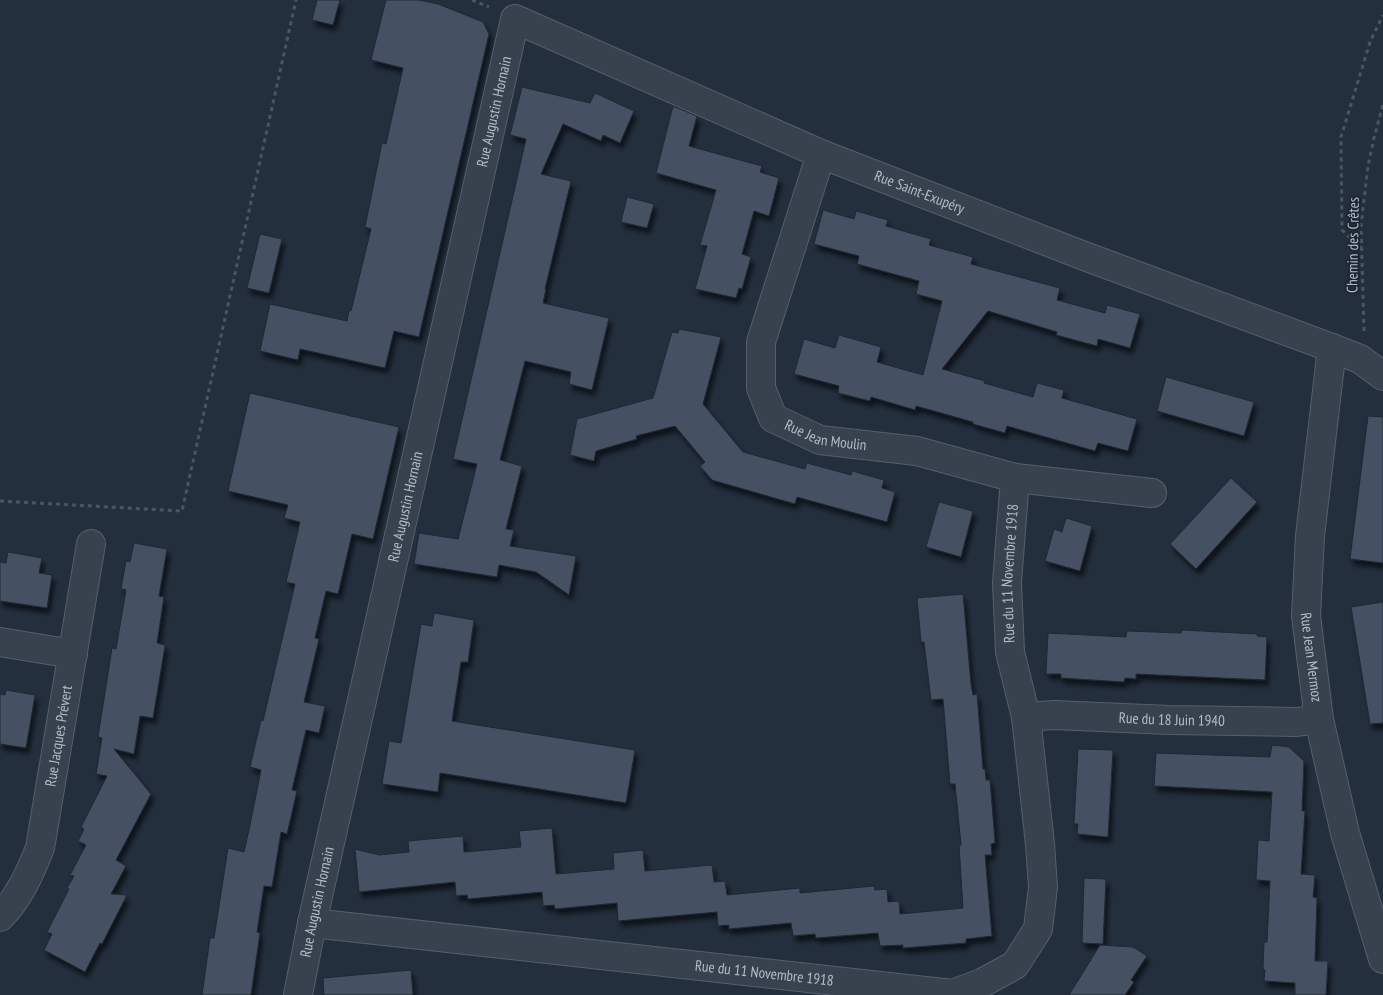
<svg xmlns="http://www.w3.org/2000/svg" width="1383" height="995" font-family="'PT Sans Narrow',sans-serif">
<style>
.building{fill:#455162;stroke:#1f2835;filter:url(#shadow)}
.lines{fill:none;stroke-linecap:round;stroke-linejoin:round}
.street-casing{stroke:#565f6c;stroke-width:30}
.path{stroke:#44595c;stroke-width:3;stroke-dasharray:4 4;stroke-linecap:butt}
.street{stroke:#38414e;stroke-width:28}
.labels{text-anchor:middle;stroke-width:4;stroke-linejoin:round;paint-order:stroke}
.street-label{font-size:15px;fill:#b4bcc9;stroke:#1d2633}
</style>
<defs>
<filter id="shadow"><feDropShadow dx="3" dy="5.5" stdDeviation="2.5" flood-color="#0009"/></filter>
</defs>
<rect width="100%" height="100%" fill="#242f3e"/>
<g class="building">
<path d="M 317,0 L 340,0 L 333,25 L 312,20 Z"/>
<path d="M 386,0 L 419,0 L 438,4 L 483,22 L 489,34 L 419,337 L 394,331 L 385,368 L 300,349 L 298,360 L 260,351 L 270,304 L 347,321 L 349,311 L 351,311 L 371,229 L 365,227 L 382,143 L 386,144 L 403,68 L 371,60 Z"/>
<path d="M 522,87 L 590,103 L 595,93 L 634,111 L 620,143 L 603,135 L 601,141 L 563,124 L 541,174 L 571,181 L 545,289 L 546,289 L 543,303 L 609,318 L 592,390 L 569,384 L 571,372 L 525,361 L 500,460 L 522,466 L 506,529 L 514,530 L 510,546 L 576,556 L 569,595 L 536,572 L 499,565 L 497,577 L 414,564 L 419,533 L 458,539 L 477,464 L 453,459 L 526,139 L 510,135 Z"/>
<path d="M 673,106 L 697,116 L 689,146 L 762,166 L 760,172 L 779,178 L 769,216 L 754,211 L 742,254 L 751,257 L 742,289 L 739,288 L 736,298 L 695,289 L 707,246 L 700,245 L 716,190 L 656,173 Z"/>
<path d="M 627,197 L 654,204 L 647,228 L 621,222 Z"/>
<path d="M 823,210 L 854,219 L 856,211 L 888,220 L 886,226 L 931,239 L 929,245 L 973,257 L 971,264 L 1060,288 L 1057,300 L 1105,313 L 1107,305 L 1140,314 L 1130,348 L 1098,339 L 1097,346 L 1056,335 L 1057,332 L 988,311 L 942,369 L 985,381 L 984,383 L 1033,397 L 1037,383 L 1064,390 L 1062,398 L 1137,419 L 1128,451 L 1098,443 L 1095,451 L 1007,426 L 1005,433 L 973,424 L 973,422 L 916,406 L 915,410 L 871,397 L 870,401 L 838,393 L 839,386 L 794,374 L 804,339 L 835,348 L 839,335 L 881,347 L 877,362 L 923,375 L 942,301 L 916,294 L 919,281 L 857,264 L 859,256 L 814,244 Z"/>
<path d="M 260,234 L 282,239 L 269,293 L 247,288 Z"/>
<path d="M 679,329 L 721,337 L 703,404 L 743,452 L 805,469 L 807,463 L 851,475 L 852,471 L 884,480 L 882,488 L 895,492 L 887,522 L 797,497 L 795,504 L 712,480 L 700,466 L 705,462 L 675,426 L 636,436 L 637,439 L 596,451 L 594,461 L 570,455 L 577,419 L 653,398 L 672,332 L 678,333 Z"/>
<path d="M 1166,377 L 1254,402 L 1244,436 L 1157,411 Z"/>
<path d="M 250,393 L 399,427 L 373,539 L 352,534 L 338,594 L 326,591 L 315,638 L 319,639 L 304,702 L 325,706 L 319,733 L 306,730 L 292,790 L 297,791 L 287,834 L 281,832 L 272,887 L 264,886 L 257,932 L 260,933 L 251,995 L 202,995 L 210,938 L 214,938 L 228,848 L 244,852 L 250,825 L 261,770 L 250,767 L 261,720 L 263,721 L 295,584 L 286,582 L 300,522 L 284,518 L 288,505 L 228,491 Z"/>
<path d="M 1368,416 L 1383,417 L 1383,563 L 1350,559 Z"/>
<path d="M 1231,478 L 1257,502 L 1196,569 L 1170,544 Z"/>
<path d="M 939,502 L 973,511 L 961,557 L 926,547 Z"/>
<path d="M 1066,518 L 1092,526 L 1080,571 L 1045,561 L 1054,529 L 1062,532 Z"/>
<path d="M 134,543 L 167,549 L 159,596 L 164,597 L 157,643 L 165,645 L 165,646 L 153,718 L 140,716 L 134,754 L 114,749 L 151,794 L 116,860 L 126,866 L 111,894 L 127,895 L 102,944 L 100,943 L 85,972 L 44,950 L 52,934 L 47,932 L 69,889 L 67,888 L 74,876 L 70,875 L 86,845 L 78,841 L 84,829 L 81,827 L 107,776 L 96,774 L 102,738 L 98,737 L 112,648 L 116,649 L 126,590 L 121,589 L 126,561 L 130,562 Z"/>
<path d="M 8,552 L 42,558 L 39,573 L 52,575 L 47,608 L 0,601 L 0,562 L 6,563 Z"/>
<path d="M 963,594 L 971,684 L 973,695 L 977,694 L 983,769 L 985,769 L 986,780 L 990,780 L 994,829 L 995,843 L 991,844 L 992,855 L 985,855 L 992,936 L 966,939 L 966,943 L 903,948 L 903,945 L 880,946 L 878,933 L 816,938 L 815,934 L 793,936 L 791,923 L 729,929 L 729,925 L 718,926 L 717,912 L 618,921 L 617,903 L 555,909 L 554,905 L 543,906 L 542,892 L 468,899 L 467,895 L 456,896 L 455,882 L 359,892 L 355,849 L 379,855 L 409,852 L 408,841 L 463,836 L 464,852 L 521,847 L 519,831 L 552,828 L 556,874 L 614,869 L 613,853 L 643,850 L 645,871 L 712,865 L 714,882 L 725,881 L 727,895 L 800,888 L 800,893 L 874,886 L 875,890 L 887,889 L 888,902 L 899,901 L 900,914 L 963,908 L 959,845 L 961,845 L 955,784 L 950,784 L 943,699 L 931,700 L 924,642 L 921,642 L 917,598 Z"/>
<path d="M 1383,602 L 1383,723 L 1370,724 L 1351,607 Z"/>
<path d="M 434,613 L 474,620 L 468,662 L 461,662 L 452,721 L 635,750 L 626,803 L 440,773 L 438,792 L 382,784 L 389,741 L 401,743 L 421,624 L 432,626 Z"/>
<path d="M 1182,630 L 1257,634 L 1257,636 L 1267,637 L 1265,680 L 1136,674 L 1136,679 L 1125,678 L 1124,682 L 1061,678 L 1061,674 L 1046,674 L 1048,633 L 1126,637 L 1127,631 L 1181,633 Z"/>
<path d="M 6,690 L 35,695 L 26,748 L 0,744 L 0,694 L 5,695 Z"/>
<path d="M 1272,745 L 1289,747 L 1304,761 L 1302,811 L 1305,811 L 1301,874 L 1315,875 L 1313,897 L 1317,898 L 1315,961 L 1328,961 L 1326,995 L 1295,995 L 1295,983 L 1264,981 L 1265,970 L 1263,969 L 1264,942 L 1267,942 L 1270,881 L 1256,880 L 1258,840 L 1269,841 L 1272,792 L 1154,786 L 1156,753 L 1270,757 Z"/>
<path d="M 1078,749 L 1113,750 L 1108,837 L 1077,834 L 1078,824 L 1074,824 Z"/>
<path d="M 1084,878 L 1106,879 L 1103,944 L 1082,943 Z"/>
<path d="M 1100,945 L 1133,947 L 1147,956 L 1131,980 L 1134,982 L 1125,995 L 1069,995 Z"/>
<path d="M 411,970 L 413,995 L 324,995 L 323,978 Z"/>
</g>
<g class="lines">
<g class="street-casing">
<g id="street">
<path id="s1" d="M 821,154 L 761,342 L 761,388 L 773,418 L 820,440 L 917,451 L 1015,478 L 1152,493"/>
<path id="s2" d="M 1332,348 L 1310,536 L 1306,616 L 1319,719 L 1345,833 L 1383,959"/>
<path d="M 0,642 L 73,654"/>
<path id="s3" d="M 1026,717 L 1054,715 L 1169,720 L 1297,722 L 1319,719"/>
<path id="s4" d="M 0,917 C 19,898 30,873 40,848 L 91,544"/>
<path id="s5" d="M 312,923 L 952,994 L 982,983 L 1015,965 L 1038,929 L 1043,887 L 1040,844 L 1026,717 L 1010,652 L 1007,583 L 1015,478"/>
<path id="s6" d="M 298,995 L 312,923 L 515,19 L 821,154 L 1087,257 L 1332,348 L 1360,359 L 1383,376"/>
</g>
</g>
<g class="path">
<path d="M 472,0 L 489,7"/>
<path d="M 1362,249 L 1342,230 L 1341,137 L 1370,42 L 1383,15"/>
<path d="M 1364,331 L 1361,225 L 1368,166 L 1374,138 L 1383,104"/>
<path d="M 0,501 L 182,511 L 296,0"/>
</g>
<use href="#street" class="street"/>
</g>
<g class="labels">
<g class="street-label">
<text dy="5" stroke="none"><textPath href="#s6" startOffset="905">Rue Augustin Hornain</textPath></text>
<text dy="5" stroke="none"><textPath href="#s6" startOffset="1440">Rue Saint-Exupéry</textPath></text>
<text transform="translate(1353 245) rotate(-89)" y="5">Chemin des Crêtes</text>
<text dy="5" stroke="none"><textPath href="#s1" startOffset="332">Rue Jean Moulin</textPath></text>
<text dy="5" stroke="none"><textPath href="#s6" startOffset="500">Rue Augustin Hornain</textPath></text>
<text dy="5" stroke="none"><textPath href="#s5" startOffset="1115">Rue du 11 Novembre 1918</textPath></text>
<text dy="5" stroke="none"><textPath href="#s2" startOffset="311">Rue Jean Mermoz</textPath></text>
<text dy="5" stroke="none"><textPath href="#s3" startOffset="146">Rue du 18 Juin 1940</textPath></text>
<text dy="5" stroke="none"><textPath href="#s4" startOffset="194">Rue Jacques Prévert</textPath></text>
<text dy="5" stroke="none"><textPath href="#s6" startOffset="95">Rue Augustin Hornain</textPath></text>
<text dy="5" stroke="none"><textPath href="#s5" startOffset="455">Rue du 11 Novembre 1918</textPath></text>
</g>
</g>
</svg>
